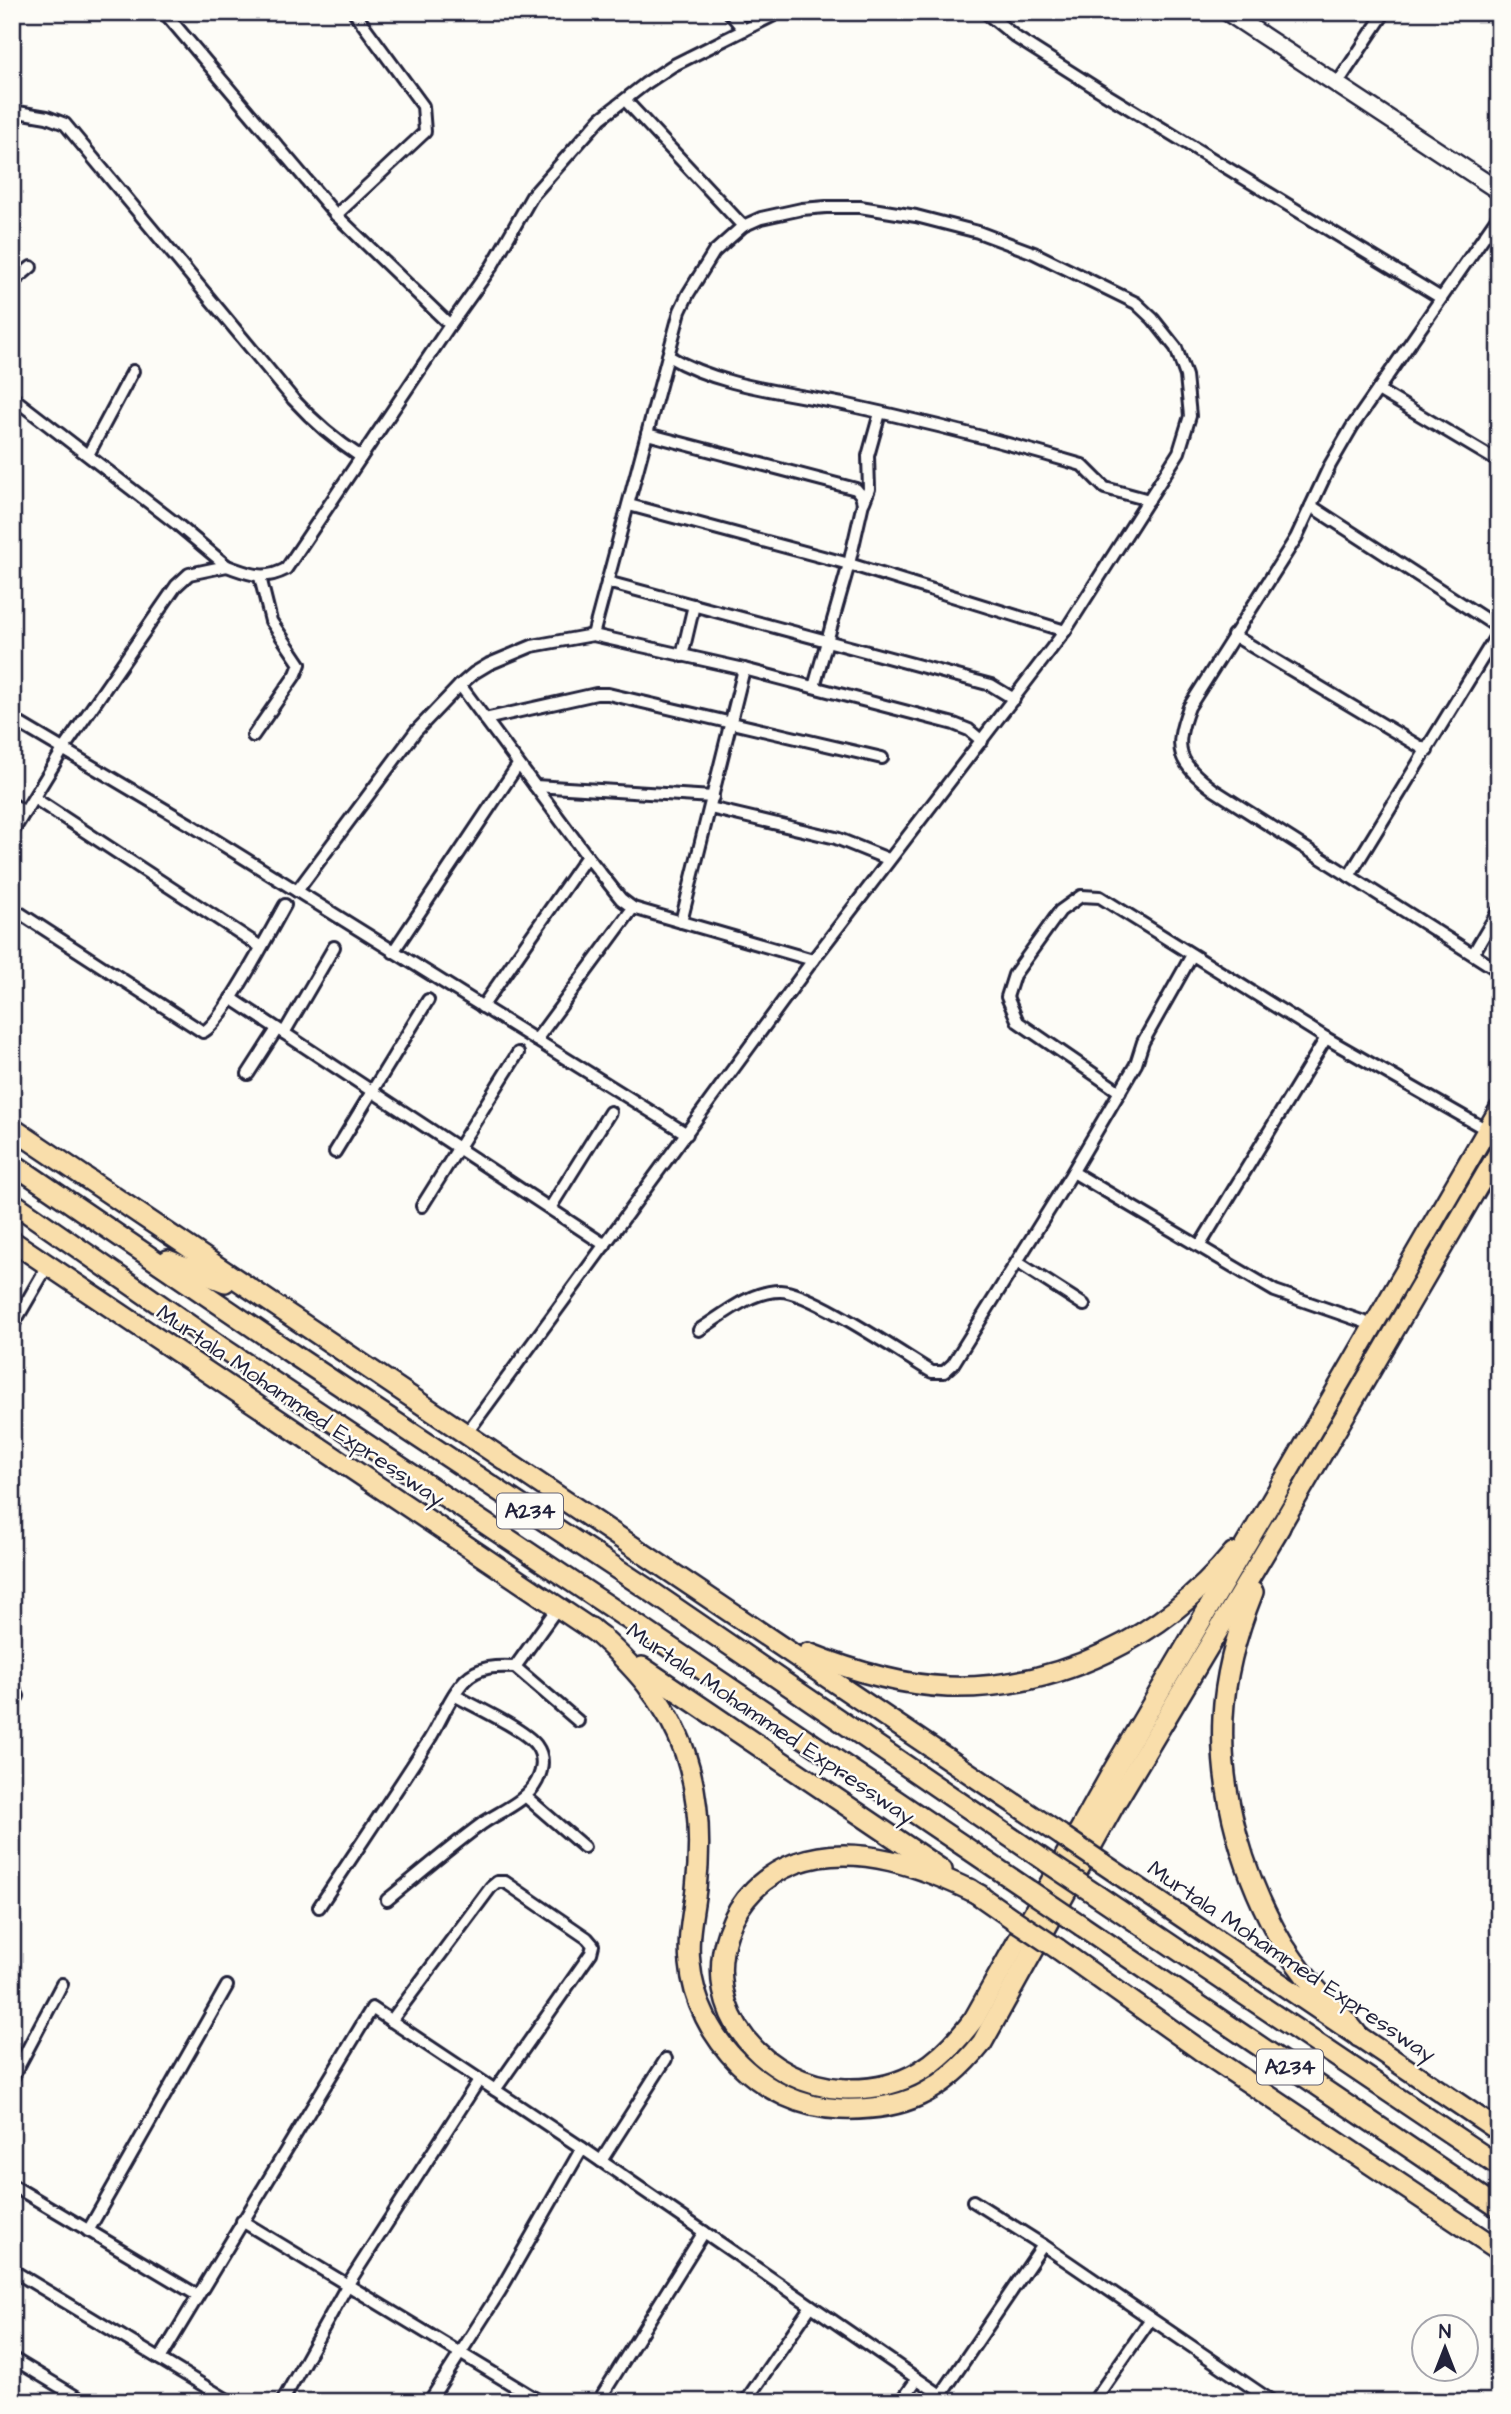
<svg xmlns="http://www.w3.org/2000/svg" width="1511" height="2414" font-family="'Architects Daughter',sans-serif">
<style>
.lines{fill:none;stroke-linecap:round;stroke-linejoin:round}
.street-casing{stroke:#22223b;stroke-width:16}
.secondary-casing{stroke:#22223b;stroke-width:21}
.primary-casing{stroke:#22223b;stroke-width:23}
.highway-casing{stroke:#22223b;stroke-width:24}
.street{stroke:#fdfcf7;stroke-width:10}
.secondary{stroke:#fdfcf7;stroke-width:16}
.primary{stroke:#f9deab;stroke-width:18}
.highway{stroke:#f9deab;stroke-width:19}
.highway-bridge-casing{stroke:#22223b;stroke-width:24;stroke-linecap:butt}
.highway-bridge{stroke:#f9deab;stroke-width:19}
.labels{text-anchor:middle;stroke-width:5;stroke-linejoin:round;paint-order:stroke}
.shield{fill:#fdfcf7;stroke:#646373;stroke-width:2}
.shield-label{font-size:21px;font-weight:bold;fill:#22223b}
.street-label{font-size:23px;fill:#22223b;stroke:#fdfcf7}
</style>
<rect width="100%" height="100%" fill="#fdfcf7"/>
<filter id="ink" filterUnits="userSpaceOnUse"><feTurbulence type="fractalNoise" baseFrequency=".0143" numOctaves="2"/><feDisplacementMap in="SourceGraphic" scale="14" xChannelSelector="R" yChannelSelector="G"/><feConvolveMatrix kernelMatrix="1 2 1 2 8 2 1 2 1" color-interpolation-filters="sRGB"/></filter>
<g filter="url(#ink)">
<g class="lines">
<g class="street-casing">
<g id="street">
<path d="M 164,12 L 336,215 L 450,325 L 286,569 C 263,581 250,574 227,566"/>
<path d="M 729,12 L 744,30"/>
<path d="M 985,12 L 1017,38 L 1099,90 L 1441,298"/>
<path d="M 1337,84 L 1385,12"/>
<path d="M 626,101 L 743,226"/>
<path d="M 12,111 L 47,117 L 65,124 L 293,399 C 314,422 335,440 361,457"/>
<path d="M 336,215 L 425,132 L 423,106 L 354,12"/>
<path d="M 1499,215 L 1352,427 L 1330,465 L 1296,538 L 1189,707 C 1172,752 1179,763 1214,790 L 1499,971"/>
<path d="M 12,283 L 31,267"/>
<path d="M 450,325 L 492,266 L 532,196 L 601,118 L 645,84 L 672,66 L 780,12"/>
<path d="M 668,356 C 722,388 788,392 848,405 C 926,422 1005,442 1082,465 L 1105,488 L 1149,500"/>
<path d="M 1378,390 L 1499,462"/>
<path d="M 12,397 L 178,525 L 227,566 L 189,574 L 176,586 L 64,748 L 12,833"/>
<path d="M 647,434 L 856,489 L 861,495 L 863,503 L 849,564 L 814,687"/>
<path d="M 88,455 L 133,371"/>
<path d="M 864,502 L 869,489 L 868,456 L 880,413"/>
<path d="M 629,505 L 849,564 L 1065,631"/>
<path d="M 1311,506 L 1499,628"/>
<path d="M 607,582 L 991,685 L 1014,699"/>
<path d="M 1233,635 L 1427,751"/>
<path d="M 682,656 L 694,605"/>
<path d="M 460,685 L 587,856 L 621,899 L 633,908 L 813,960"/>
<path d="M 12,719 L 191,825 L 687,1134"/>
<path d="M 485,719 L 596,694 L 608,694 L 882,758"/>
<path d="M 253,736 L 296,674 L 300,664 L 271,621 L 260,577"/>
<path d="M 535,786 L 713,797"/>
<path d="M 34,798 L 261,947"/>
<path d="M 12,804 L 25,812"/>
<path d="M 710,808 L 836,838 L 888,859"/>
<path d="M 1349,876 L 1499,631"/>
<path d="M 297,891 L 416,731 L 460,685 L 474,673 L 489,664 L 532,646 L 593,635 L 744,669 L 954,724 L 969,730 L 982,741"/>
<path d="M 12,908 L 203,1032 C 222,1024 272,928 285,905"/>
<path d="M 681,922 L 744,669"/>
<path d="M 393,952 L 518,765"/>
<path d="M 1473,954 L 1499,910"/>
<path d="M 231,998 L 605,1245"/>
<path d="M 482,1007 L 587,856"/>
<path d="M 284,1033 L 334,947"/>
<path d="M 536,1040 L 633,908"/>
<path d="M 248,1074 L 277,1029"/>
<path d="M 1120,1092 L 1018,1022 L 1007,997 L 1014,975 L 1060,911 L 1081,896 L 1100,897 L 1326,1038 L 1487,1130"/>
<path d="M 335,1152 L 428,1000"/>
<path d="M 1073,1172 L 1275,1291 L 1373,1325"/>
<path d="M 422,1206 L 518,1053"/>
<path d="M 550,1208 L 610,1112"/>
<path d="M 1200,1245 L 1326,1038"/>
<path d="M 1017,1262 L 1084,1305"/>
<path d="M 12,1327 L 48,1265"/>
<path d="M 699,1330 C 723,1315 750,1291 780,1291 C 810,1291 902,1354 932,1372 L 944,1372 L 953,1364 L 1069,1178 L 1136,1064 L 1143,1042 L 1192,955"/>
<path d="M 466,1434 L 813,960 L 1065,631 L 1179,452 L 1190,416 L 1186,376 L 1176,348 L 1153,319 L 1136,303 L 1034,253 L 978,232 L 916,216 L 860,207 L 826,207 L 802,209 L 761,218 L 743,226 L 714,252 L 688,294 L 680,311 L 593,635"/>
<path d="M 515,1667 L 578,1721"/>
<path d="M 12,1686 L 18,1696 L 12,1708"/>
<path d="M 525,1796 L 584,1847"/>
<path d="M 387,1900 C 419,1874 450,1847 483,1823 C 501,1811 527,1801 537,1781 C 543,1769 544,1756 536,1745 C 524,1729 474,1706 454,1695"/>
<path d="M 319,1907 C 356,1851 393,1796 429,1740 C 441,1721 449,1697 465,1680 C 479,1666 496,1666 515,1667 L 558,1607"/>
<path d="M 391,2021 L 491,1887 L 497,1882 L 505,1882 L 587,1938 L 593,1945 L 591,1953 L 495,2090"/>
<path d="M 12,2079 L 62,1984"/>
<path d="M 601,2161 L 666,2059"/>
<path d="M 12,2185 L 197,2295"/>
<path d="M 973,2201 L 1043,2245 L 1273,2402"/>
<path d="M 242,2221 L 541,2402"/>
<path d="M 88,2231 L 227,1986"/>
<path d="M 12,2270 L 231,2402"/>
<path d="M 12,2358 L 85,2402"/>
<path d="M 160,2359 L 372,2008 L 582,2148 L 951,2402"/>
<path d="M 941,2395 L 1043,2245"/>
<path d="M 282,2402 L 348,2284 L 479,2080"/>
<path d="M 429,2402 L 500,2291 L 582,2148"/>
<path d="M 598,2402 L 704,2232"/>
<path d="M 745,2402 L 811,2306"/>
<path d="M 901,2402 L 917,2379"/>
<path d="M 1093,2402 L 1150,2320"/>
</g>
</g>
<g class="secondary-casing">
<path id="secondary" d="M 1227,12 L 1499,191"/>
</g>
<g class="primary-casing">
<g id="primary">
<path d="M 1282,1483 L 1499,1109"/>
<path d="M 1280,1527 L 1499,1151"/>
</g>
</g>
<g class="highway-casing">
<g id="highway">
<path d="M 12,1128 L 1061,1835"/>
<path d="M 12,1163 L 294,1355 L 652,1592 L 1047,1862"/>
<path d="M 12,1202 L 221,1347 L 634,1623 L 1030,1891"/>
<path d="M 12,1241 L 601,1636"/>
<path d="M 168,1260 L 225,1282"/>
<path d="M 1253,1592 C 1237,1632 1225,1674 1223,1717 C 1219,1795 1244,1879 1284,1946 C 1297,1966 1311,1984 1327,2001 C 1338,2013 1350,2023 1359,2037"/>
<path d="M 591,1628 C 632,1664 667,1701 685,1753 C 700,1798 701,1844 696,1889 C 693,1914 687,1938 690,1963 C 696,2038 764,2107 840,2109 C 903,2111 942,2093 982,2043 L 1117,1800 L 1280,1527"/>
<path d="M 808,1653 C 853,1671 899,1685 948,1687 C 1058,1690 1164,1637 1233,1553"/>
<path d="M 642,1667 L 942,1870"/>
<path d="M 1102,1863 L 1499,2131"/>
<path d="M 970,1889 L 1013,1919"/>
<path d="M 980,1895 C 926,1868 856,1841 796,1863 C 764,1875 739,1899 728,1932 C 700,2013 765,2085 845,2089 C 905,2091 940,2064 974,2019 L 1114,1769 L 1282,1483"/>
<path d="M 1098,1896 L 1499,2166"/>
<path d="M 1082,1926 L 1499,2208"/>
<path d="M 1058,1949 L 1200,2050 L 1499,2250"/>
</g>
</g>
<use href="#street" class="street"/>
<use href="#secondary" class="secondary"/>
<use href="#primary" class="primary"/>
<use href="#highway" class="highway"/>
<g class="highway-bridge-casing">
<g id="highway-bridge">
<path d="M 1061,1835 L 1102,1863"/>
<path d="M 1047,1862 L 1098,1896"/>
<path d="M 1030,1891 L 1082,1926"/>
<path d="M 1013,1919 L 1058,1949"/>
</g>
</g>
<use href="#highway-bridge" class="highway-bridge"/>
</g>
</g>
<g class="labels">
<g class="shield">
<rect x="497" y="1493.5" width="66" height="35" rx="5"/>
<rect x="1257" y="2049.5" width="66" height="35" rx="5"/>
</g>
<g class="shield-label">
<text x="530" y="1518">A234</text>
<text x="1290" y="2074">A234</text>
</g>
<g class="street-label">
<text transform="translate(301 1405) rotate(34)" y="8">Murtala Mohammed Expressway</text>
<text transform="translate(771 1723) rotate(34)" y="8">Murtala Mohammed Expressway</text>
<text transform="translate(1292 1961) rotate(34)" y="8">Murtala Mohammed Expressway</text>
</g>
</g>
<rect width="1511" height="2414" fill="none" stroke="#fdfcf7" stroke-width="42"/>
<rect x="21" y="21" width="1469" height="2372" fill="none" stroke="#22223b" stroke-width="2.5" filter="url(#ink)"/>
<g transform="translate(1445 2348)"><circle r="33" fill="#fdfcf7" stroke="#a5a5ac" stroke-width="2"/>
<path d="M0-5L12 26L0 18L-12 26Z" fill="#22223b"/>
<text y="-10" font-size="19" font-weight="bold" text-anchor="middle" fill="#22223b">N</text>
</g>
</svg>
